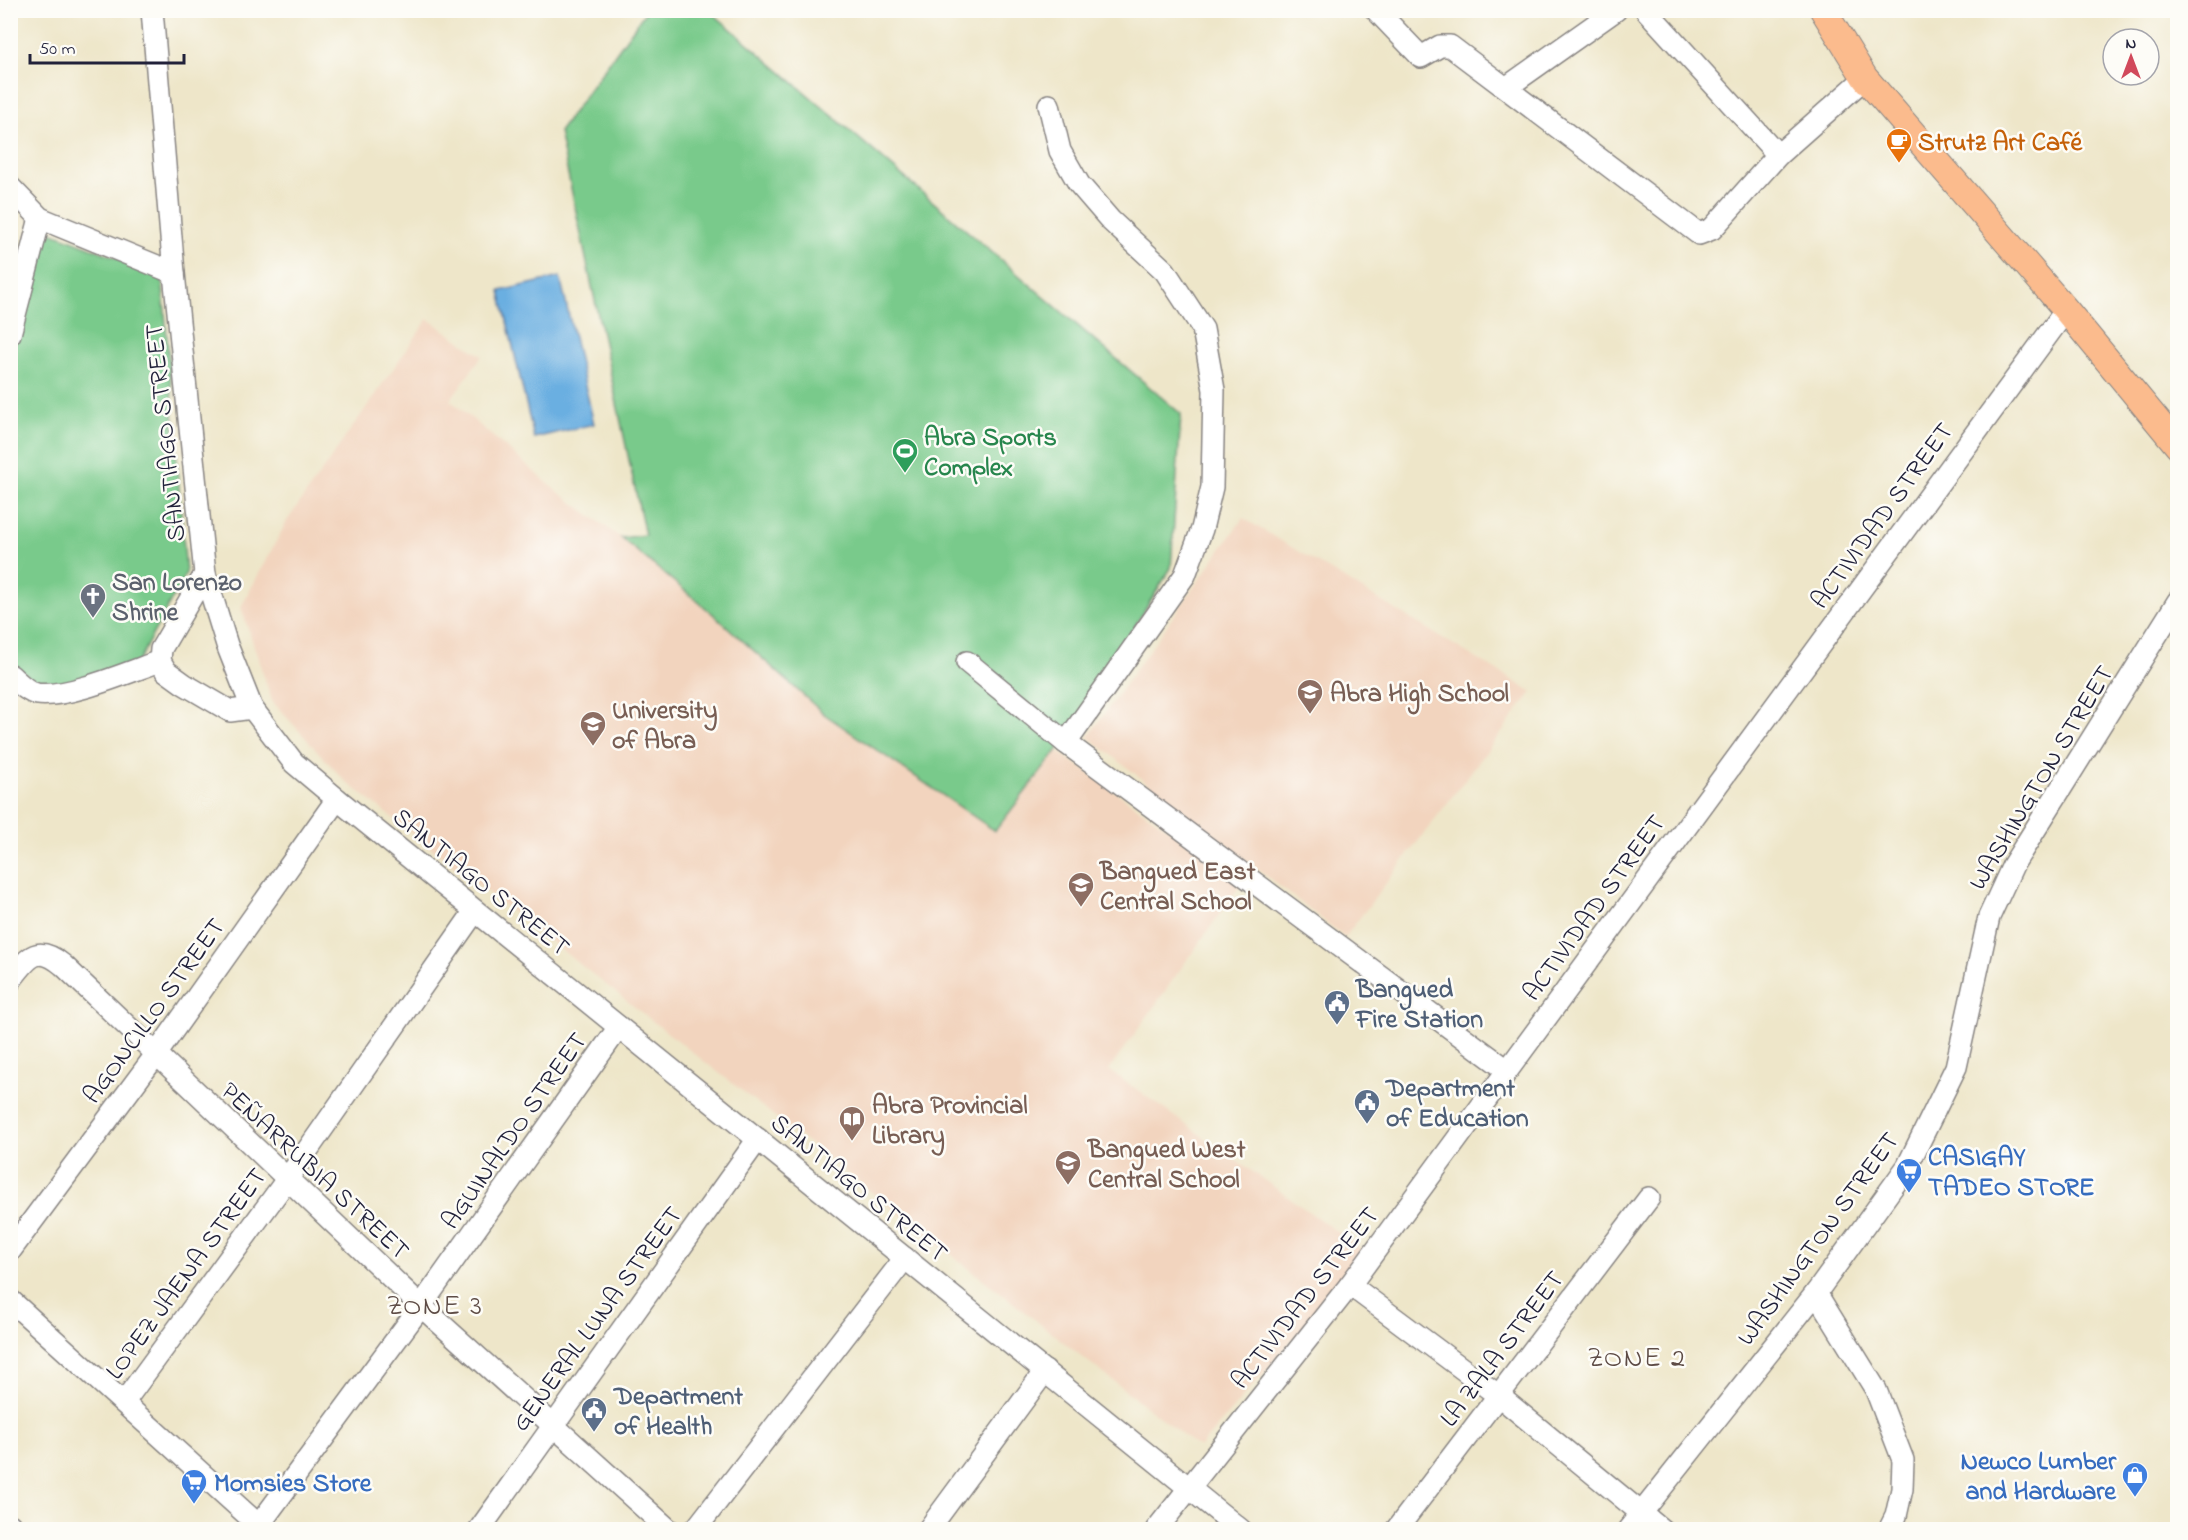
<svg xmlns="http://www.w3.org/2000/svg" width="2188" height="1540" font-family="'Indie Flower',sans-serif">
<style>
.built{fill:#f2d4be}
.green{fill:#79ca8b;stroke:#4e7663;stroke-width:1.5}
.water{fill:#6bafe1;stroke:#46688e;stroke-width:1.5}
.lines{fill:none;stroke-linecap:round;stroke-linejoin:round}
.minor-casing{stroke:#888482;stroke-width:24}
.major-casing{stroke:#888482;stroke-width:28}
.minor{stroke:#fff;stroke-width:21}
.major{stroke:#fbbb8d;stroke-width:26}
.labels{text-anchor:middle;stroke-width:5;stroke-linejoin:round;paint-order:stroke}
.food-label{font-size:26px;font-weight:bold;fill:#c56008;stroke:#fdfcf7;text-anchor:start}
.street-label{font-size:26px;fill:#22223b;stroke:#fdfcf7}
.leisure-label{font-size:26px;font-weight:bold;fill:#27864d;stroke:#fdfcf7;text-anchor:start}
.worship-label{font-size:26px;font-weight:bold;fill:#5b616d;stroke:#fdfcf7;text-anchor:start}
.education-label{font-size:26px;font-weight:bold;fill:#785e54;stroke:#fdfcf7;text-anchor:start}
.service-label{font-size:26px;font-weight:bold;fill:#4e5e75;stroke:#fdfcf7;text-anchor:start}
.shop-label{font-size:26px;font-weight:bold;fill:#366cbe;stroke:#fdfcf7;text-anchor:start}
.quarter-label{font-size:28px;letter-spacing:1.5px;fill:#5e4c46;stroke:#fdfcf7}
</style>
<rect width="100%" height="100%" fill="#fdfcf7"/>
<filter id="ink" filterUnits="userSpaceOnUse"><feTurbulence type="fractalNoise" baseFrequency=".0167" numOctaves="2"/><feDisplacementMap in="SourceGraphic" scale="12" xChannelSelector="R" yChannelSelector="G"/><feConvolveMatrix kernelMatrix="1 2 1 2 8 2 1 2 1" color-interpolation-filters="sRGB"/></filter>
<filter id="wash" filterUnits="userSpaceOnUse"><feTurbulence type="fractalNoise" baseFrequency=".008" numOctaves="4" result="noise"/><feDisplacementMap in="SourceGraphic" scale="24" xChannelSelector="R" yChannelSelector="G"/><feGaussianBlur stdDeviation="1.35" result="paint"/><feColorMatrix in="noise" values="0 0 0 0 0 0 0 0 0 0 0 0 0 0 0 0 0 1.4 0 .05"/><feComposite in="paint" operator="in"/></filter>
<g filter="url(#wash)">
<rect width="100%" height="100%" fill="#eee6c9"/>
<g class="built">
<path d="M 428,319 L 482,356 L 450,400 L 557,491 L 621,538 L 713,614 L 824,714 L 995,831 L 1057,751 L 1243,881 L 1109,1070 L 1367,1253 L 1199,1448 L 344,780 L 272,701 L 241,607 L 287,521 Z"/>
<path d="M 1243,518 L 1532,692 L 1345,937 L 1088,737 Z"/>
</g>
<g class="green">
<path d="M 646,11 L 710,11 L 1181,414 L 1171,568 L 1057,751 L 995,831 L 824,714 L 713,614 L 621,538 L 645,535 L 559,132 Z"/>
<path d="M 43,229 L 162,275 L 186,573 L 135,667 L 44,691 L 11,661 L 11,358 Z"/>
</g>
<path class="water" d="M 560,277 L 594,424 L 534,438 L 500,291 Z"/>
</g>
<g filter="url(#ink)">
<g class="lines">
<g class="minor-casing">
<g id="minor">
<path d="M 152,10 L 174,273 L 205,574 L 227,645 L 252,708 L 294,763 L 337,799 L 1241,1530"/>
<path d="M 1376,10 L 1421,57 L 1440,46 L 1450,46 L 1699,234 L 1712,229 L 1778,155 L 1865,78"/>
<path d="M 1646,10 L 1778,155"/>
<path d="M 1507,87 L 1616,10"/>
<path d="M 1049,105 L 1060,151 L 1079,184 L 1111,221 L 1165,271 L 1203,329 L 1214,390 L 1212,487 L 1202,529 L 1185,575 L 1066,743 L 1507,1070"/>
<path d="M 10,187 L 40,218 L 174,273"/>
<path d="M 10,334 L 40,218"/>
<path d="M 205,574 L 161,649 L 160,661 L 166,671 L 184,684 L 230,711 L 252,708"/>
<path d="M 967,662 L 1066,743"/>
<path d="M 10,675 C 18,682 27,692 37,694 C 66,699 131,671 160,661"/>
<path d="M 10,981 C 28,958 36,943 63,965 L 421,1306 L 669,1530"/>
<path d="M 10,1251 L 155,1056 L 337,799"/>
<path d="M 1350,1285 L 1499,1396 L 1662,1530"/>
<path d="M 1816,1293 L 1876,1390 L 1903,1460 L 1902,1489 L 1896,1516 L 1889,1530"/>
<path d="M 10,1300 L 264,1530"/>
<path d="M 124,1402 L 288,1178 L 475,911"/>
<path d="M 10,1525 L 14,1530"/>
<path d="M 259,1525 L 421,1306 L 619,1027"/>
<path d="M 479,1530 L 758,1139"/>
<path d="M 695,1530 L 905,1258"/>
<path d="M 928,1530 L 1045,1371"/>
<path d="M 1156,1530 L 1350,1285 L 2066,310"/>
<path d="M 1396,1530 L 1649,1198"/>
<path d="M 1628,1530 L 1816,1293 L 1907,1167 L 1956,1067 L 1989,917 L 2013,865 L 2178,601"/>
</g>
</g>
<g class="major-casing">
<path id="major" d="M 1823,10 L 1865,78 L 2066,310 L 2178,446"/>
</g>
<use href="#minor" class="minor"/>
<use href="#major" class="major"/>
</g>
</g>
<defs>
<g id="cafe-pin" transform="scale(1.35)"><path d="M0 17L-7.5 6A9.5 9.5 0 1 1 7.5 6Z" fill="#e8710a" stroke="#fdfcf7"/><path d="M-5.5-4.5H6V0H3Q3 3.5 0 3.5H-2.5Q-5.5 3.5-5.5 0ZM3-3.2v2h1.7v-2ZM-6 4.5H4V6H-6Z" fill="#fff"/></g>
<g id="stadium-pin" transform="scale(1.35)"><path d="M0 17L-7.5 6A9.5 9.5 0 1 1 7.5 6Z" fill="#2e9e5b" stroke="#fdfcf7"/><path d="M0-5a6.5 5 0 1 0 0 10a6.5 5 0 1 0 0-10ZM-3.5-1.8h7v3.6h-7Z" fill="#fff"/></g>
<g id="church-pin" transform="scale(1.35)"><path d="M0 17L-7.5 6A9.5 9.5 0 1 1 7.5 6Z" fill="#6b7280" stroke="#fdfcf7"/><path d="M-1.2-6h2.4v3.5h3.3v2.4h-3.3V6h-2.4V-.1h-3.3v-2.4h3.3Z" fill="#fff"/></g>
<g id="school-pin" transform="scale(1.35)"><path d="M0 17L-7.5 6A9.5 9.5 0 1 1 7.5 6Z" fill="#8d6e63" stroke="#fdfcf7"/><path d="M0-5L7-2L0 1L-7-2ZM-4 1L0 2.5L4 1V4Q0 6-4 4Z" fill="#fff"/></g>
<g id="university-pin" transform="scale(1.35)"><path d="M0 17L-7.5 6A9.5 9.5 0 1 1 7.5 6Z" fill="#8d6e63" stroke="#fdfcf7"/><path d="M0-5L7-2L0 1L-7-2ZM-4 1L0 2.5L4 1V4Q0 6-4 4Z" fill="#fff"/></g>
<g id="civic-pin" transform="scale(1.35)"><path d="M0 17L-7.5 6A9.5 9.5 0 1 1 7.5 6Z" fill="#5c6f8a" stroke="#fdfcf7"/><path d="M-.6-6.5H3V-4.5H.6V-3L4-1V1h2V6H-6V1h2V-1L-.6-3ZM-1.2 2.5V6h2.4V2.5Z" fill="#fff"/></g>
<g id="library-pin" transform="scale(1.35)"><path d="M0 17L-7.5 6A9.5 9.5 0 1 1 7.5 6Z" fill="#8d6e63" stroke="#fdfcf7"/><path d="M-6-4Q-3-5.5-.7-3.5V5Q-3 3-6 4ZM6-4Q3-5.5 .7-3.5V5Q3 3 6 4Z" fill="#fff"/></g>
<g id="supermarket-pin" transform="scale(1.35)"><path d="M0 17L-7.5 6A9.5 9.5 0 1 1 7.5 6Z" fill="#3f7fe0" stroke="#fdfcf7"/><path d="M-6-5.5h2.5l.6 2H6L4.5 2H-2.5L-4.4-4H-6ZM-1.5 3.2a1.3 1.3 0 1 0 .1 0ZM3 3.2a1.3 1.3 0 1 0 .1 0Z" fill="#fff"/></g>
<g id="shop-pin" transform="scale(1.35)"><path d="M0 17L-7.5 6A9.5 9.5 0 1 1 7.5 6Z" fill="#3f7fe0" stroke="#fdfcf7"/><path d="M-5-2.5h2.3a2.7 3.5 0 0 1 5.4 0H5L5.5 6h-11ZM-1.5-2.5h3a1.5 2.3 0 0 0-3 0Z" fill="#fff"/></g>
</defs>
<g fill-rule="evenodd">
<use href="#cafe-pin" x="1899" y="141"/>
<use href="#stadium-pin" x="905" y="451"/>
<use href="#church-pin" x="93" y="596"/>
<use href="#school-pin" x="1310" y="692"/>
<use href="#university-pin" x="593" y="724"/>
<use href="#school-pin" x="1081" y="885"/>
<use href="#civic-pin" x="1337" y="1003"/>
<use href="#civic-pin" x="1367" y="1102"/>
<use href="#library-pin" x="852" y="1119"/>
<use href="#school-pin" x="1068" y="1163"/>
<use href="#supermarket-pin" x="1909" y="1171"/>
<use href="#civic-pin" x="594" y="1410"/>
<use href="#shop-pin" x="2135" y="1475"/>
<use href="#supermarket-pin" x="194" y="1482"/>
</g>
<g class="labels">
<g class="food-label">
<text x="1918" y="150">Strutz Art Café</text>
</g>
<g class="street-label">
<text transform="translate(164 433) rotate(-96)" y="9">SANTIAGO STREET</text>
<text transform="translate(1881 515) rotate(-54)" y="9">ACTIVIDAD STREET</text>
<text transform="translate(2040 777) rotate(-59)" y="9">WASHINGTON STREET</text>
<text transform="translate(482 881) rotate(39)" y="9">SANTIAGO STREET</text>
<text transform="translate(1593 907) rotate(-54)" y="9">ACTIVIDAD STREET</text>
<text transform="translate(153 1010) rotate(-54)" y="9">AGONCILLO STREET</text>
<text transform="translate(513 1130) rotate(-55)" y="9">AGUINALDO STREET</text>
<text transform="translate(316 1170) rotate(43)" y="9">PEÑARRUBIA STREET</text>
<text transform="translate(860 1187) rotate(39)" y="9">SANTIAGO STREET</text>
<text transform="translate(1817 1238) rotate(-54)" y="9">WASHINGTON STREET</text>
<text transform="translate(185 1273) rotate(-54)" y="9">LOPEZ JAENA STREET</text>
<text transform="translate(1304 1297) rotate(-52)" y="9">ACTIVIDAD STREET</text>
<text transform="translate(596 1318) rotate(-54)" y="9">GENERAL LUNA STREET</text>
<text transform="translate(1501 1348) rotate(-53)" y="9">LA ZALA STREET</text>
</g>
<g class="leisure-label">
<text x="924" y="445">Abra Sports<tspan x="924" dy="30">Complex</tspan></text>
</g>
<g class="worship-label">
<text x="112" y="590">San Lorenzo<tspan x="112" dy="30">Shrine</tspan></text>
</g>
<g class="education-label">
<text x="1330" y="701">Abra High School</text>
<text x="612" y="718">University<tspan x="612" dy="30">of Abra</tspan></text>
<text x="1100" y="879">Bangued East<tspan x="1100" dy="30">Central School</tspan></text>
<text x="872" y="1113">Abra Provincial<tspan x="872" dy="30">Library</tspan></text>
<text x="1088" y="1157">Bangued West<tspan x="1088" dy="30">Central School</tspan></text>
</g>
<g class="service-label">
<text x="1356" y="997">Bangued<tspan x="1356" dy="30">Fire Station</tspan></text>
<text x="1386" y="1096">Department<tspan x="1386" dy="30">of Education</tspan></text>
<text x="614" y="1404">Department<tspan x="614" dy="30">of Health</tspan></text>
</g>
<g class="shop-label">
<text x="1928" y="1165">CASIGAY<tspan x="1928" dy="30">TADEO STORE</tspan></text>
<text x="2116" y="1469" text-anchor="end">Newco Lumber<tspan x="2116" dy="30">and Hardware</tspan></text>
<text x="214" y="1491">Momsies Store</text>
</g>
<g class="quarter-label">
<text x="435" y="1314">ZONE 3</text>
<text x="1637" y="1366">ZONE 2</text>
</g>
</g>
<rect width="2188" height="1540" fill="none" stroke="#fdfcf7" stroke-width="36"/>
<g transform="translate(2131 57)"><circle r="28" fill="#fdfcf7" stroke="#a5a5ac" stroke-width="1.5"/>
<path d="M0-4.5L10 22L0 15L-10 22Z" fill="#d1495b"/>
<text y="-9" font-size="16" font-weight="bold" text-anchor="middle" fill="#22223b">N</text>
</g>
<path d="M30 54v9h154v-9" fill="none" stroke="#22223b" stroke-width="3"/>
<text x="39" y="54" font-size="18" fill="#22223b" stroke="#fdfcf7" stroke-width="4.5" paint-order="stroke">50 m</text>
</svg>
